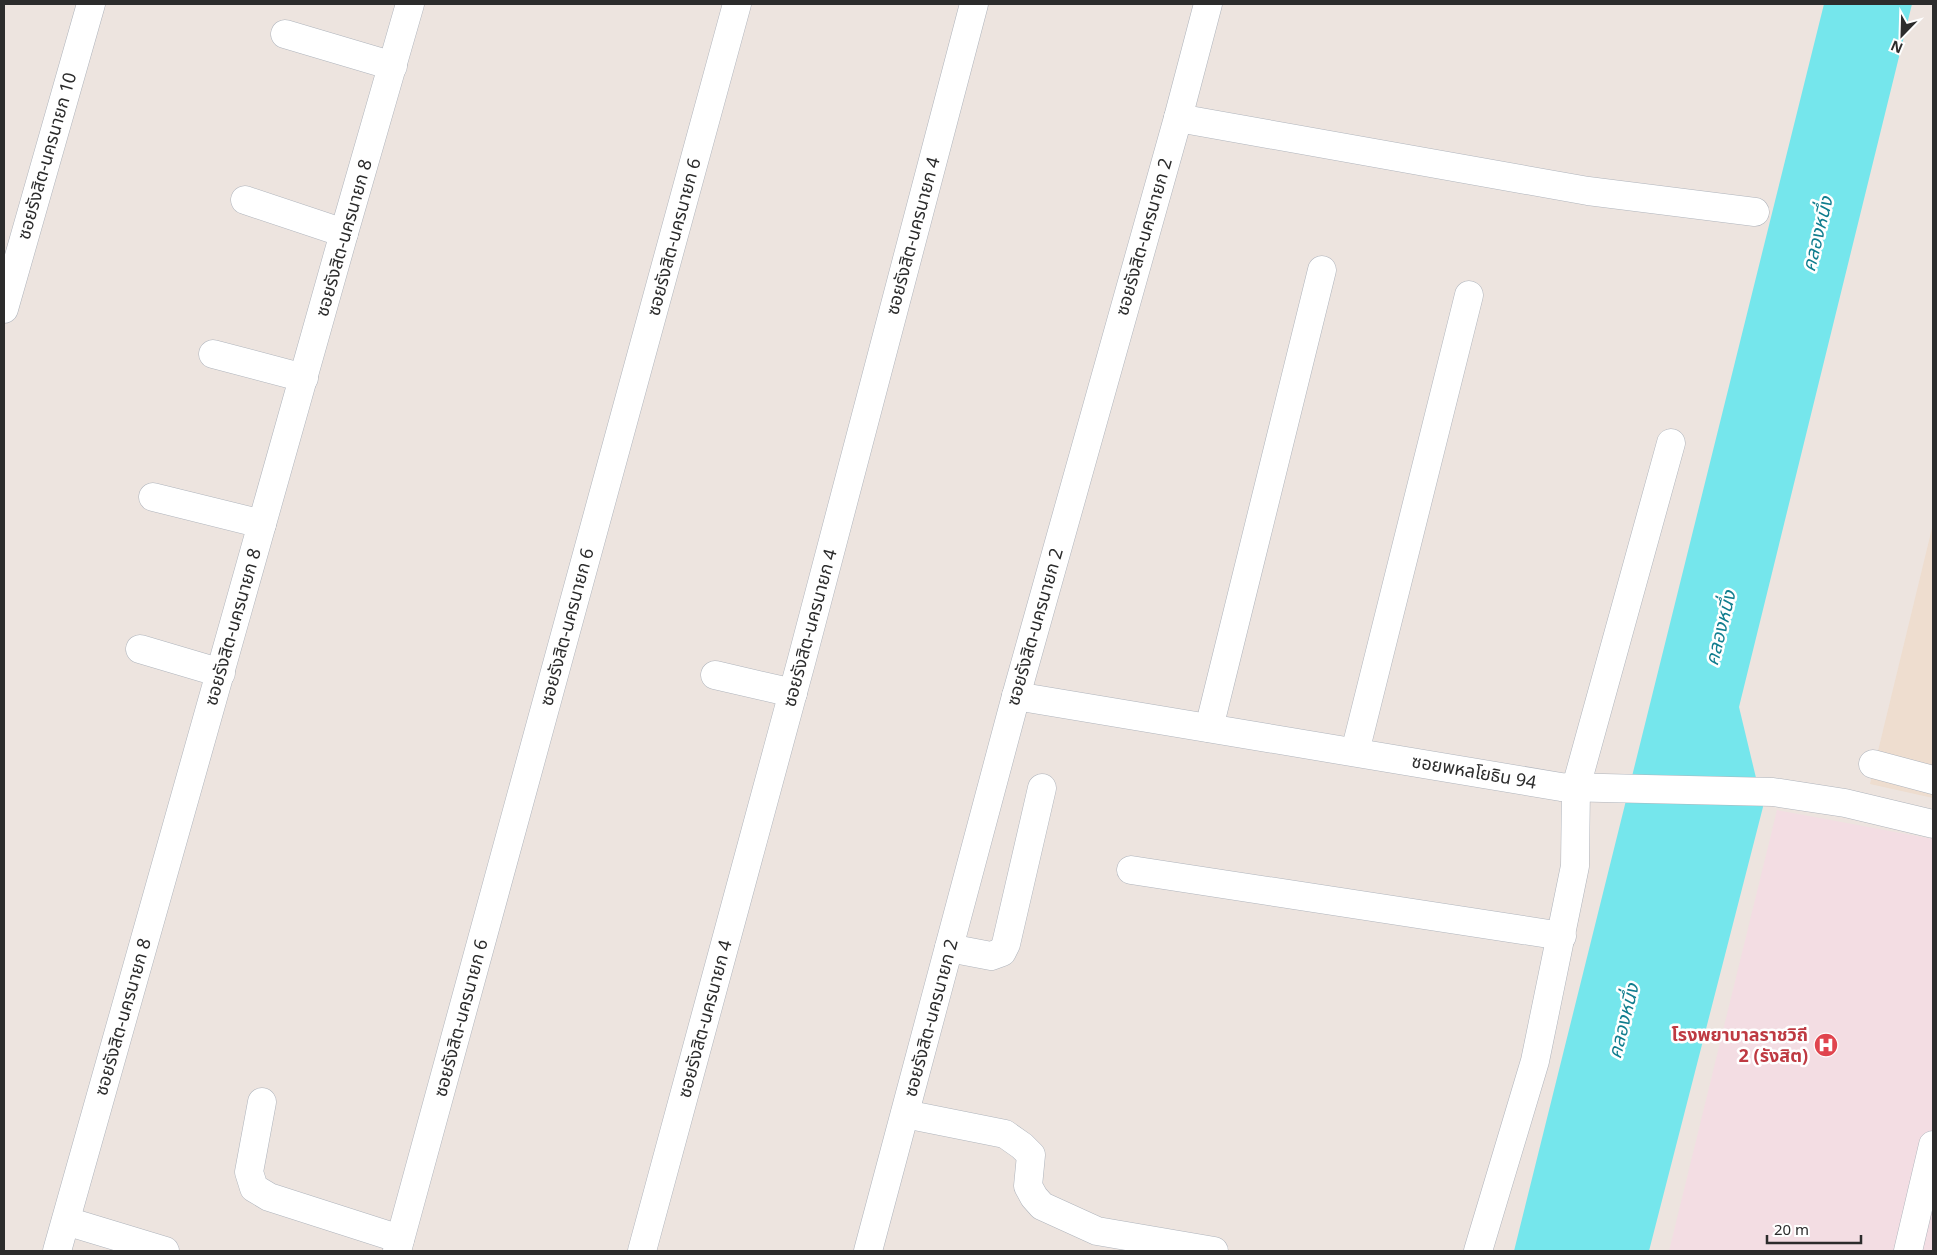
<svg xmlns="http://www.w3.org/2000/svg" width="1937" height="1255" font-family="'Noto Sans','Noto Sans Thai',sans-serif">
<style>
.education{fill:#eeddcf}
.medical{fill:#f3dde3}
.water{fill:#75e6ec}
.lines{fill:none;stroke-linecap:round;stroke-linejoin:round}
.minor-casing{stroke:#afb4bc;stroke-width:29}
.minor{stroke:#fff;stroke-width:28}
.labels{text-anchor:middle;stroke-width:5;stroke-linejoin:round;paint-order:stroke}
.street-label{font-size:18px;fill:#2c2c2c;stroke:#fff}
.health-label{font-size:18px;font-weight:bold;fill:#be3a42;stroke:#fff;text-anchor:end}
.water-label{font-size:19px;font-style:italic;fill:#107d8e;stroke:#fff}
</style>
<rect width="100%" height="100%" fill="#ede4df"/>
<path class="education" d="M 1933,524 L 1933,798 L 1870,784 Z"/>
<path class="medical" d="M 1777,810 L 1933,839 L 1933,1251 L 1669,1251 Z"/>
<path class="water" d="M 1824,4 L 1912,4 L 1739,707 L 1763,807 L 1649,1251 L 1514,1251 Z"/>
<g class="lines">
<g class="minor-casing">
<g id="minor">
<path d="M 285,34 L 393,66"/>
<path d="M 1178,118 L 1588,191 L 1755,212"/>
<path d="M 245,200 L 344,233"/>
<path d="M 4,309 L 91,4"/>
<path d="M 213,354 L 304,378"/>
<path d="M 153,497 L 262,524"/>
<path d="M 140,649 L 221,673"/>
<path d="M 715,675 L 793,693"/>
<path d="M 1016,696 L 1561,787 L 1773,792 L 1845,803 L 1933,824"/>
<path d="M 1209,728 L 1322,270"/>
<path d="M 1355,752 L 1469,295"/>
<path d="M 1873,764 L 1933,780"/>
<path d="M 1131,870 L 1562,936"/>
<path d="M 949,948 L 991,956 L 1002,952 L 1006,944 L 1042,788"/>
<path d="M 262,1102 L 249,1172 L 254,1188 L 269,1197 L 400,1239"/>
<path d="M 905,1114 L 1005,1134 L 1022,1146 L 1031,1155 L 1028,1186 L 1034,1197 L 1042,1206 L 1097,1231 L 1214,1251"/>
<path d="M 66,1221 L 165,1251"/>
<path d="M 57,1251 L 344,233 L 410,4"/>
<path d="M 397,1251 L 737,4"/>
<path d="M 642,1251 L 802,659 L 974,4"/>
<path d="M 868,1251 L 1016,696 L 1178,118 L 1208,4"/>
<path d="M 1478,1251 L 1535,1061 L 1575,866 L 1576,787 L 1671,443"/>
<path d="M 1908,1251 L 1933,1145"/>
</g>
</g>
<use href="#minor" class="minor"/>
</g>
<defs>
<g id="hospital-disc" transform="scale(1.25)"><circle r="9.5" fill="#e0444e" stroke="#fff"/><path d="M-5-5h3v3.5h4V-5h3V5h-3V1.5h-4V5h-3Z" fill="#fff"/></g>
</defs>
<g fill-rule="evenodd">
<use href="#hospital-disc" x="1826" y="1045"/>
</g>
<g class="labels">
<g class="street-label">
<text transform="translate(47 156) rotate(-74)" y="6">ซอยรังสิต-นครนายก 10</text>
<text transform="translate(913 236) rotate(-75)" y="6">ซอยรังสิต-นครนายก 4</text>
<text transform="translate(674 237) rotate(-75)" y="6">ซอยรังสิต-นครนายก 6</text>
<text transform="translate(1144 237) rotate(-74)" y="6">ซอยรังสิต-นครนายก 2</text>
<text transform="translate(344 238) rotate(-74)" y="6">ซอยรังสิต-นครนายก 8</text>
<text transform="translate(233 627) rotate(-74)" y="6">ซอยรังสิต-นครนายก 8</text>
<text transform="translate(567 627) rotate(-75)" y="6">ซอยรังสิต-นครนายก 6</text>
<text transform="translate(1035 627) rotate(-74)" y="6">ซอยรังสิต-นครนายก 2</text>
<text transform="translate(810 628) rotate(-75)" y="6">ซอยรังสิต-นครนายก 4</text>
<text transform="translate(1474 772) rotate(10)" y="6">ซอยพหลโยธิน 94</text>
<text transform="translate(123 1017) rotate(-74)" y="6">ซอยรังสิต-นครนายก 8</text>
<text transform="translate(461 1018) rotate(-75)" y="6">ซอยรังสิต-นครนายก 6</text>
<text transform="translate(931 1018) rotate(-75)" y="6">ซอยรังสิต-นครนายก 2</text>
<text transform="translate(705 1019) rotate(-75)" y="6">ซอยรังสิต-นครนายก 4</text>
</g>
<g class="health-label">
<text x="1808" y="1041">โรงพยาบาลราชวิถี<tspan x="1808" dy="21">2 (รังสิต)</tspan></text>
</g>
<g class="water-label">
<text transform="translate(1817 234) rotate(-76)" y="7">คลองหนึ่ง</text>
<text transform="translate(1720 628) rotate(-76)" y="7">คลองหนึ่ง</text>
<text transform="translate(1623 1021) rotate(-76)" y="7">คลองหนึ่ง</text>
</g>
</g>
<rect width="1937" height="1255" fill="none" stroke="#2c2c2c" stroke-width="10"/>
<g transform="translate(1902 35) rotate(203)" stroke="#ffffff" stroke-width="4" paint-order="stroke">
<path d="M0-4L9 19L0 12L-9 19Z" fill="#2c2c2c"/>
<text y="-8" font-size="14" font-weight="bold" text-anchor="middle" fill="#2c2c2c">N</text>
</g>
<path d="M1767 1235v8h94v-8" fill="none" stroke="#2c2c2c" stroke-width="2.5"/>
<text x="1774" y="1235" font-size="15" fill="#2c2c2c" stroke="#ffffff" stroke-width="4" paint-order="stroke">20 m</text>
</svg>
